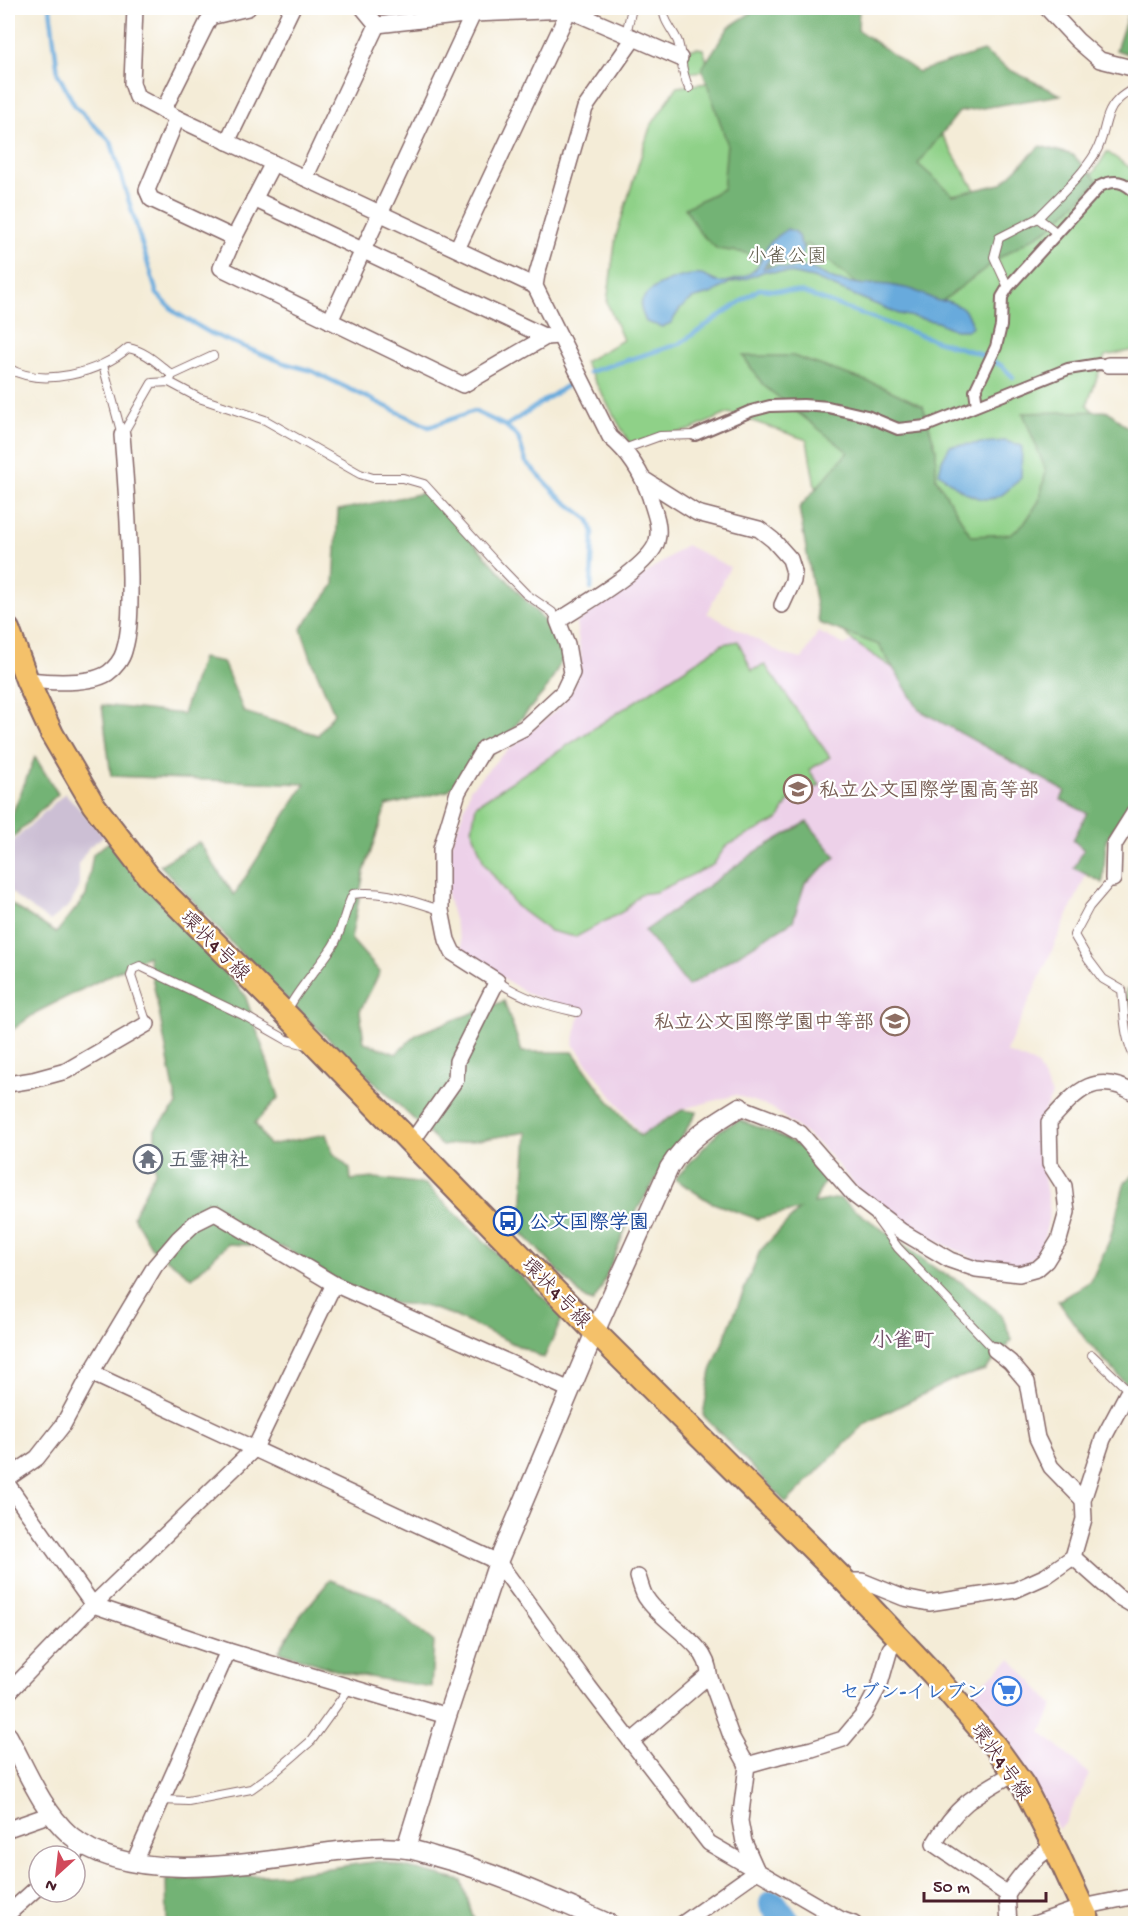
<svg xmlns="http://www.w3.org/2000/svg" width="1143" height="1931" font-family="'Gochi Hand','Klee One',sans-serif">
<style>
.built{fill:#edd1e9}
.industrial{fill:#ccbfd4}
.green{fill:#8fd188;stroke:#6c785a;stroke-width:1.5}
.forest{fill:#73b374;stroke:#5e6950;stroke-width:1.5}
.water{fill:#67aadc;stroke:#586484;stroke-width:1.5}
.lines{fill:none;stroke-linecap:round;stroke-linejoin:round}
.stream{stroke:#67aadc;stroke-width:4.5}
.river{stroke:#67aadc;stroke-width:28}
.service-casing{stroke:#866767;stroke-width:10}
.pedestrian-casing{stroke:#866767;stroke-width:14}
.minor-casing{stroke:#866767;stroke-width:18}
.tertiary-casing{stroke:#866767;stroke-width:21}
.primary-casing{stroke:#866767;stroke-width:26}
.service{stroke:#fff;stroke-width:8}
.pedestrian{stroke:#fff;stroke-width:10}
.minor{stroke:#fff;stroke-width:15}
.tertiary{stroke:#fff;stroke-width:18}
.primary{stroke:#f4c16a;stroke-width:22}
.labels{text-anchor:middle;stroke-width:4.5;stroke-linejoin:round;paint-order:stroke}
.park-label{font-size:20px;fill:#625d4c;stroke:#fff}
.education-label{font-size:20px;font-weight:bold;fill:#785e54;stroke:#fff;text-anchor:start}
.street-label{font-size:20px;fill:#4a1f2b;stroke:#fff}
.worship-label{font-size:20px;font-weight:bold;fill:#5b616d;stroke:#fff;text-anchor:start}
.transit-label{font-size:20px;font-weight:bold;fill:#164399;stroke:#fff;text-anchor:start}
.shop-label{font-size:20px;font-weight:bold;fill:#366cbe;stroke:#fff;text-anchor:end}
.neighbourhood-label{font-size:21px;font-weight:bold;fill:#76546c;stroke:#fff}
</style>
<rect width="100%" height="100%" fill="#fff"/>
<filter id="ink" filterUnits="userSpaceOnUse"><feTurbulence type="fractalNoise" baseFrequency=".0167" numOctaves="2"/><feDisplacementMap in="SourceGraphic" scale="12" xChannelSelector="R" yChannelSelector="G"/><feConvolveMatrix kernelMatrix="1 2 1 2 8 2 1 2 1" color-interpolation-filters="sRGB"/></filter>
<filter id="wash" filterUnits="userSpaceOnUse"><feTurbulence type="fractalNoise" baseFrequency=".008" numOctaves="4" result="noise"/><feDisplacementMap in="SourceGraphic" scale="24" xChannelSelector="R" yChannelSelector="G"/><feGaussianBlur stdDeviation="1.35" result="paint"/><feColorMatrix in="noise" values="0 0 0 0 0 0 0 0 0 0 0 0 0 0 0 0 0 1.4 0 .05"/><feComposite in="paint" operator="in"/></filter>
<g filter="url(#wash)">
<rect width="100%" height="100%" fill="#f4ecd7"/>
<g class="built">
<path d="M 686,545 L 730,567 L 707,613 L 785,655 L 802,659 L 818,632 L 845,645 L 877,627 L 1116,809 L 1006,1052 L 1037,1065 L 1052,1095 L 1036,1128 L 1050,1212 L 1041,1252 L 1022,1266 L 975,1259 L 903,1225 L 860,1191 L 822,1147 L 772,1108 L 736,1095 L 679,1110 L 641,1135 L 573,1044 L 581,1009 L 563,1006 L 530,995 L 464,954 L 447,895 L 448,852 L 466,804 L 470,789 L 500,757 L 560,707 L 574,686 L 581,657 L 576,623 Z"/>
<path d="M 1011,1659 L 1054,1706 L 1041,1732 L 1090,1775 L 1064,1825 L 1058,1829 L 1020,1761 L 971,1693 Z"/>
</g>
<path class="industrial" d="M 65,793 L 104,836 L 89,847 L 79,863 L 79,888 L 70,905 L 50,921 L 18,899 L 8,888 L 8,846 Z"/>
<g class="green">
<path d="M 697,48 L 703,49 L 710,70 L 688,73 L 685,51 Z"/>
<path d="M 783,73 L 939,130 L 983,203 L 1070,209 L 1107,152 L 1135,171 L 1135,350 L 1105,356 L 1087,405 L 1135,453 L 997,737 L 855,643 L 839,627 L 807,440 L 729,413 L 690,430 L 630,444 L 584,362 L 623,340 L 607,303 L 616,236 L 650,127 L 677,87 Z"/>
<path d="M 738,641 L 752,670 L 765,665 L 830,757 L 809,770 L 820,785 L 788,802 L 778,820 L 726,846 L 713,865 L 656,892 L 640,894 L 624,911 L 576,937 L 550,931 L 516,906 L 484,863 L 472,830 L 476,805 L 723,644 Z"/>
<path d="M 1135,987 L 1135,1014 L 1127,1016 L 1126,990 Z"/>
</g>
<g class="forest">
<path d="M 758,8 L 859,8 L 858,30 L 918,72 L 983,51 L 1010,70 L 1061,95 L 959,112 L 918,164 L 953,195 L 1001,184 L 1040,146 L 1073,155 L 1098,181 L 1050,228 L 999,258 L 936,306 L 868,293 L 808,244 L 767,266 L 746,253 L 717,249 L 700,233 L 685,208 L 723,189 L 727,143 L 702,68 L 729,27 Z"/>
<path d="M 1130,8 L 1135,8 L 1135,56 L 1116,50 Z"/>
<path d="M 743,356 L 793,356 L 881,386 L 923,406 L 936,449 L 936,478 L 971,536 L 1012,534 L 1026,521 L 1039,501 L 1046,471 L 1023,413 L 1108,411 L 1135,434 L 1135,798 L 1106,840 L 1103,883 L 1074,868 L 1084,850 L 1073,840 L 1087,813 L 1061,800 L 1065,791 L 919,710 L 879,645 L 819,623 L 799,508 L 848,452 L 763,385 Z"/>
<path d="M 428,492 L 540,616 L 566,652 L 548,687 L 489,757 L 447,791 L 386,806 L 364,872 L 351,939 L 380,972 L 360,1011 L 364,1042 L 396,1054 L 417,1034 L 504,1001 L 522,1052 L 573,1052 L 604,1095 L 640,1136 L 682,1110 L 697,1112 L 626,1228 L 600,1291 L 593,1302 L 585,1299 L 521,1232 L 527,1132 L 442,1146 L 257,971 L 160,865 L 199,842 L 234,895 L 305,784 L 111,776 L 102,705 L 183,714 L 202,658 L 223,662 L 244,712 L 318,735 L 334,713 L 312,661 L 301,629 L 334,585 L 338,510 Z"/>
<path d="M 35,757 L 58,794 L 8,842 L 8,819 L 11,817 Z"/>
<path d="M 807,822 L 836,857 L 805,883 L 793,921 L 688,986 L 645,931 L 757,851 Z"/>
<path d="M 109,842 L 194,940 L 245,995 L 279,1097 L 255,1123 L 269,1145 L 326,1134 L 333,1153 L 350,1169 L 351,1180 L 375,1178 L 425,1184 L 563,1317 L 544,1358 L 450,1314 L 420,1305 L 371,1302 L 284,1247 L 228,1244 L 192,1278 L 151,1247 L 133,1216 L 155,1172 L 155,1129 L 177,1105 L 148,956 L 37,1012 L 8,1033 L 8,902 L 56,933 L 86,896 L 93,854 Z"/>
<path d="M 739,1120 L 774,1133 L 811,1152 L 829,1172 L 814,1203 L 839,1198 L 939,1271 L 961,1282 L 1002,1315 L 1012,1340 L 985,1370 L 952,1380 L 866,1423 L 786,1503 L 703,1415 L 711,1371 L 760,1251 L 799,1210 L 757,1219 L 710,1202 L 675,1179 L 720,1130 Z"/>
<path d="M 1135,1174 L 1135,1386 L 1129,1387 L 1086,1340 L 1058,1301 L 1091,1281 L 1110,1239 L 1125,1182 Z"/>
<path d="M 330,1580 L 380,1598 L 434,1642 L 431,1687 L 344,1673 L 279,1651 L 300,1616 Z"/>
<path d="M 379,1861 L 462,1881 L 475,1923 L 167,1923 L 166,1880 L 286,1874 Z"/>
</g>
<g class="water">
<path d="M 787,229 L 796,232 L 803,248 L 802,256 L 787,262 L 770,258 L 763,268 L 778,266 L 786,269 L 808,267 L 835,280 L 865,285 L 876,284 L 889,285 L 911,289 L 938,301 L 948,301 L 963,308 L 971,320 L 972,326 L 968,330 L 955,330 L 937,322 L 899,314 L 813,278 L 789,273 L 765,271 L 748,278 L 729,283 L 713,293 L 692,299 L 680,309 L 671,323 L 662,327 L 646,322 C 644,316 640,310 641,304 C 645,286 685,273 701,275 C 707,276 712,281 718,282 C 726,283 743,278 749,274 C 763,266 761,255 769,244 C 774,238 781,234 787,229 Z"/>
<path d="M 1005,441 L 1022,446 L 1021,477 C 1015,483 1007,492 1000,496 C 979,507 954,486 939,473 L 942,460 L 950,446 Z"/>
</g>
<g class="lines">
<g class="stream">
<path d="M 50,8 L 58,74 L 75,106 L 111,142 L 157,294 L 176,313 L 212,334 L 284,363 L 312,371 L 429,427 L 474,411 L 506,426 L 518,437 L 526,462 L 558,496 L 589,520 L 593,533 L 591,589"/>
<path d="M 589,372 L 679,344 L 759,289 L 801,292 L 934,340 L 977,353 L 1002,366 L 1013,377"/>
<path d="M 506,426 L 574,381"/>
</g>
<path class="river" d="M 773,1904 L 788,1924"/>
</g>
</g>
<g filter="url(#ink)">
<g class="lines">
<g class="service-casing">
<g id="service">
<path d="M 664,8 C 662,20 674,31 678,42 C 683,60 680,70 689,88"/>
<path d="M 948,8 L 949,8"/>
<path d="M 626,34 L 632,8"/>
<path d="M 1038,218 C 1058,197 1082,176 1096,152 C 1106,135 1103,115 1117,101 C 1122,95 1129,92 1136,87"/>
<path d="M 1008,287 L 994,257 L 999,238 L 1038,218 L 1057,233"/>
<path d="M 103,365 L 122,435"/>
<path d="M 8,368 C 42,388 100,373 128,348 C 146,351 158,364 172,375"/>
<path d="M 170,380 L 172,375 L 213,356"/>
<path d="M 122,435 L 152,383 L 169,382 L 199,398 L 265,420 L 360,474 L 373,478 L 403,478 L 424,484 L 497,564 L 526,594 L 552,612 L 558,621"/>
<path d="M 624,449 L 660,436 L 695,435"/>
<path d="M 1113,879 L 1089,907 L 1074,935 L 1088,959 L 1103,979 L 1122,990 C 1125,1016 1123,1036 1136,1060"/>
<path d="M 497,981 C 522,998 548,1006 577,1012"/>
<path d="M 287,1011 C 299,987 318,969 333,946 C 342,932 344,911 353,894 C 384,889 413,902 441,910"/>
<path d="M 147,1024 L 131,976 L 133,969 L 140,966 L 243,1015 L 287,1040 L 307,1045"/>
<path d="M 876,1218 L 898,1248 L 995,1350"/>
<path d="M 1092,1355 L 1125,1387 L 1131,1391"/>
<path d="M 161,1800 L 188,1801 L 251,1789 L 275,1772 L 311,1741 L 350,1687"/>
</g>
</g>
<g class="pedestrian-casing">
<g id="pedestrian">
<path d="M 977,405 L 975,391 L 996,347 L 1001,326 L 1002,297 L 1008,287 L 1100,186 C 1115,179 1124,181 1136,193"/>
<path d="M 695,435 L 751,411 L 770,406 L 803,405 L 828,407 L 867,416 L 898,429 L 926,426 L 1068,369 L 1099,364 L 1108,365"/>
</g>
</g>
<g class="minor-casing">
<g id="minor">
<path d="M 135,8 L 132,83 L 137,97 L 177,118 L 535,286"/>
<path d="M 363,8 L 377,25 L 473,14 L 569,10 L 634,38 L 585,108 L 537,274 L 535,286 L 610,437 C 629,453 642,473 650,497 C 654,511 661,526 657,541 C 650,567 582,605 558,621 L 567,644 L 572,673 L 563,692 L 524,728 L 484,748 L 458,792 L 441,849 L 441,910 L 447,940 L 453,953 L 497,981 L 457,1061 L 456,1079 L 411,1143"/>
<path d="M 1047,8 L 1077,40 L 1100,60 L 1136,69"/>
<path d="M 634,38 L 680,58"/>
<path d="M 163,111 L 210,17 L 248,8"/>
<path d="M 177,118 L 147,190 L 151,199 L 234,238 L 221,268 L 463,385 L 546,337 L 559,336"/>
<path d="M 227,142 L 292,8"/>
<path d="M 305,178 L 377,25"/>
<path d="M 254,199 L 546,337"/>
<path d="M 234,238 L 273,163"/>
<path d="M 457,249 L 569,10"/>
<path d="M 330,321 L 473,14"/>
<path d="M 1108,365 L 1136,365"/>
<path d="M 645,480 L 697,513 L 759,529 L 773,540 L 790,559 L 794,572 L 793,581 L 782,605"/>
<path d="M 27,680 C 48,682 90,685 108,673 C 115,668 122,659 124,651 C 131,629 130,600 130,577 C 129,530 126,482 122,435"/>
<path d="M 1113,879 L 1114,845 L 1136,810"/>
<path d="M 8,1084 L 33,1080 L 66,1071 L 147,1024"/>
<path d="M 740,1107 L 784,1124 L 800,1133 L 854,1195 L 901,1231 L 950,1260 L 976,1269 L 1019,1274 L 1037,1269 L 1046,1261 L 1059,1240 L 1067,1212 L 1064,1186 L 1050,1164 L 1049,1122 C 1076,1092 1094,1069 1136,1094"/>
<path d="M 995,1350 L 1010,1362 L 1027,1382 L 1037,1438 L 1051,1467 L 1083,1500"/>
<path d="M 91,1373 L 498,1562 L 589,1687 L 709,1843 L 840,1919 L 854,1924"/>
<path d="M 8,1478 L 37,1458 L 63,1425 L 91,1373 L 155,1266 L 178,1239 L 195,1223 L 215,1213 L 334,1284 L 570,1390"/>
<path d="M 8,1485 L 93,1605 L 228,1651 L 447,1716"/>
<path d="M 1073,1557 L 1117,1596 L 1136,1607"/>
<path d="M 638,1577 C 641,1584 642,1593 647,1599 C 663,1624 709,1643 709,1675 L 731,1736 L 747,1765"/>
<path d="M 845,1581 L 862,1581 L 904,1598 L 929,1603 L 1015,1590 L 1046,1576 L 1073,1557 L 1084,1519 L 1083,1500 L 1103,1439 L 1127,1394 L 1136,1388"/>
<path d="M 8,1693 L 93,1605 L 255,1448 L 334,1284"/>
<path d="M 631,1742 L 709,1675"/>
<path d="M 8,1829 L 51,1814"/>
<path d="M 72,1856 L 84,1845"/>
<path d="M 134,1862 L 228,1651"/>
<path d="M 757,1871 L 744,1842 L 740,1821 L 747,1765 L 779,1756 L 812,1749 L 843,1739 L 864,1714 L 880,1684 L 890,1649 L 901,1639"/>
<path d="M 1007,1894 C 1020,1875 1034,1857 1054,1846"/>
<path d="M 8,1914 L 39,1886"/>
<path d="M 682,1924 L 757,1871"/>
<path d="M 1009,1924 L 1007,1894 L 934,1844 C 957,1804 975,1795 1014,1773"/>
<path d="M 1034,1924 L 1083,1907 L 1136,1896"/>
</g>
</g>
<g class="tertiary-casing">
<g id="tertiary">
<path d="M 8,1736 C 26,1769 42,1810 70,1835 C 130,1888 257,1861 330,1852 C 355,1849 382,1845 407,1849 C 417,1850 427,1854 437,1857 C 497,1873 553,1899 610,1924"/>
<path d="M 406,1848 L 447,1716 L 498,1562 L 595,1332 L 669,1168 C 686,1140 712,1124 740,1107"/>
</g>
</g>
<g class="primary-casing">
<path id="primary" d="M 8,629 L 27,680 L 52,734 L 93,804 L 149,877 L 286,1014 L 595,1332 L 845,1581 L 933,1674 L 995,1746 L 1023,1785 L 1057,1852 L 1090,1924"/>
</g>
<use href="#service" class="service"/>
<use href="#pedestrian" class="pedestrian"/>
<use href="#minor" class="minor"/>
<use href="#tertiary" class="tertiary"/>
<use href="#primary" class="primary"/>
</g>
</g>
<defs>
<g id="school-ring" transform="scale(1.5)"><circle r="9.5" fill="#fff" stroke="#8d6e63" stroke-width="1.5"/><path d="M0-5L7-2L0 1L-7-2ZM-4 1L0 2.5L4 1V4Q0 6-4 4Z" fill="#8d6e63"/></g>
<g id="temple-ring" transform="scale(1.5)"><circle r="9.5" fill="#fff" stroke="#6b7280" stroke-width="1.5"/><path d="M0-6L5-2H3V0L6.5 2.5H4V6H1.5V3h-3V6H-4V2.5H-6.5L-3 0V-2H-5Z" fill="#6b7280"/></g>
<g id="bus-ring" transform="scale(1.5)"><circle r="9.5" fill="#fff" stroke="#1a4fb4" stroke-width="1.5"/><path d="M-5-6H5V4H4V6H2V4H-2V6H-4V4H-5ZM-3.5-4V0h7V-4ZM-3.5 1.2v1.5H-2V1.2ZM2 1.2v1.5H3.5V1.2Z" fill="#1a4fb4"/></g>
<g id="supermarket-ring" transform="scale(1.5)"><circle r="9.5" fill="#fff" stroke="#3f7fe0" stroke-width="1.5"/><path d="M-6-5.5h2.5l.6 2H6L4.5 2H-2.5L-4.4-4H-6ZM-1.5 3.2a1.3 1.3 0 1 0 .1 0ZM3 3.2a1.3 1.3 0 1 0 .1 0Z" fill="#3f7fe0"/></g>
</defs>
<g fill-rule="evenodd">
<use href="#school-ring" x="798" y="789"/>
<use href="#school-ring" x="895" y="1021"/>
<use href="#temple-ring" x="148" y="1159"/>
<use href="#bus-ring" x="508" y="1221"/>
<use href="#supermarket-ring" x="1007" y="1691"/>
</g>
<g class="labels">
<g class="park-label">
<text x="787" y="262">小雀公園</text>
</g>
<g class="education-label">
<text x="819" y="796">私立公文国際学園高等部</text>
<text x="874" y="1028" text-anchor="end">私立公文国際学園中等部</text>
</g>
<g class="street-label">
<text transform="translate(216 945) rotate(45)" y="7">環状4号線</text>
<text transform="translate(557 1292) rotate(46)" y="7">環状4号線</text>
<text transform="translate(1002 1761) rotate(55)" y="7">環状4号線</text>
</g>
<g class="worship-label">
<text x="169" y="1166">五霊神社</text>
</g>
<g class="transit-label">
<text x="529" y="1228">公文国際学園</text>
</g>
<g class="shop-label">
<text x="986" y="1698">セブン-イレブン</text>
</g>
<g class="neighbourhood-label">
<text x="903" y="1346">小雀町</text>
</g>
</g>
<rect width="1143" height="1931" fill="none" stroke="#fff" stroke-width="30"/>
<g transform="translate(57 1874) rotate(207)"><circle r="28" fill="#ffffff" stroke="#b7a5aa" stroke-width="1.5"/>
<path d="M0-4.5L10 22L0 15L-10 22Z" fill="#d1495b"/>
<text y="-9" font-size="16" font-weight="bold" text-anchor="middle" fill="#4a1f2b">N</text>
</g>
<path d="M924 1892v9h122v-9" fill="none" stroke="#4a1f2b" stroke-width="3"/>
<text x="933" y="1892" font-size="18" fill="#4a1f2b" stroke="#ffffff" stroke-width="4.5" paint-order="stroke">50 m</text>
</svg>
